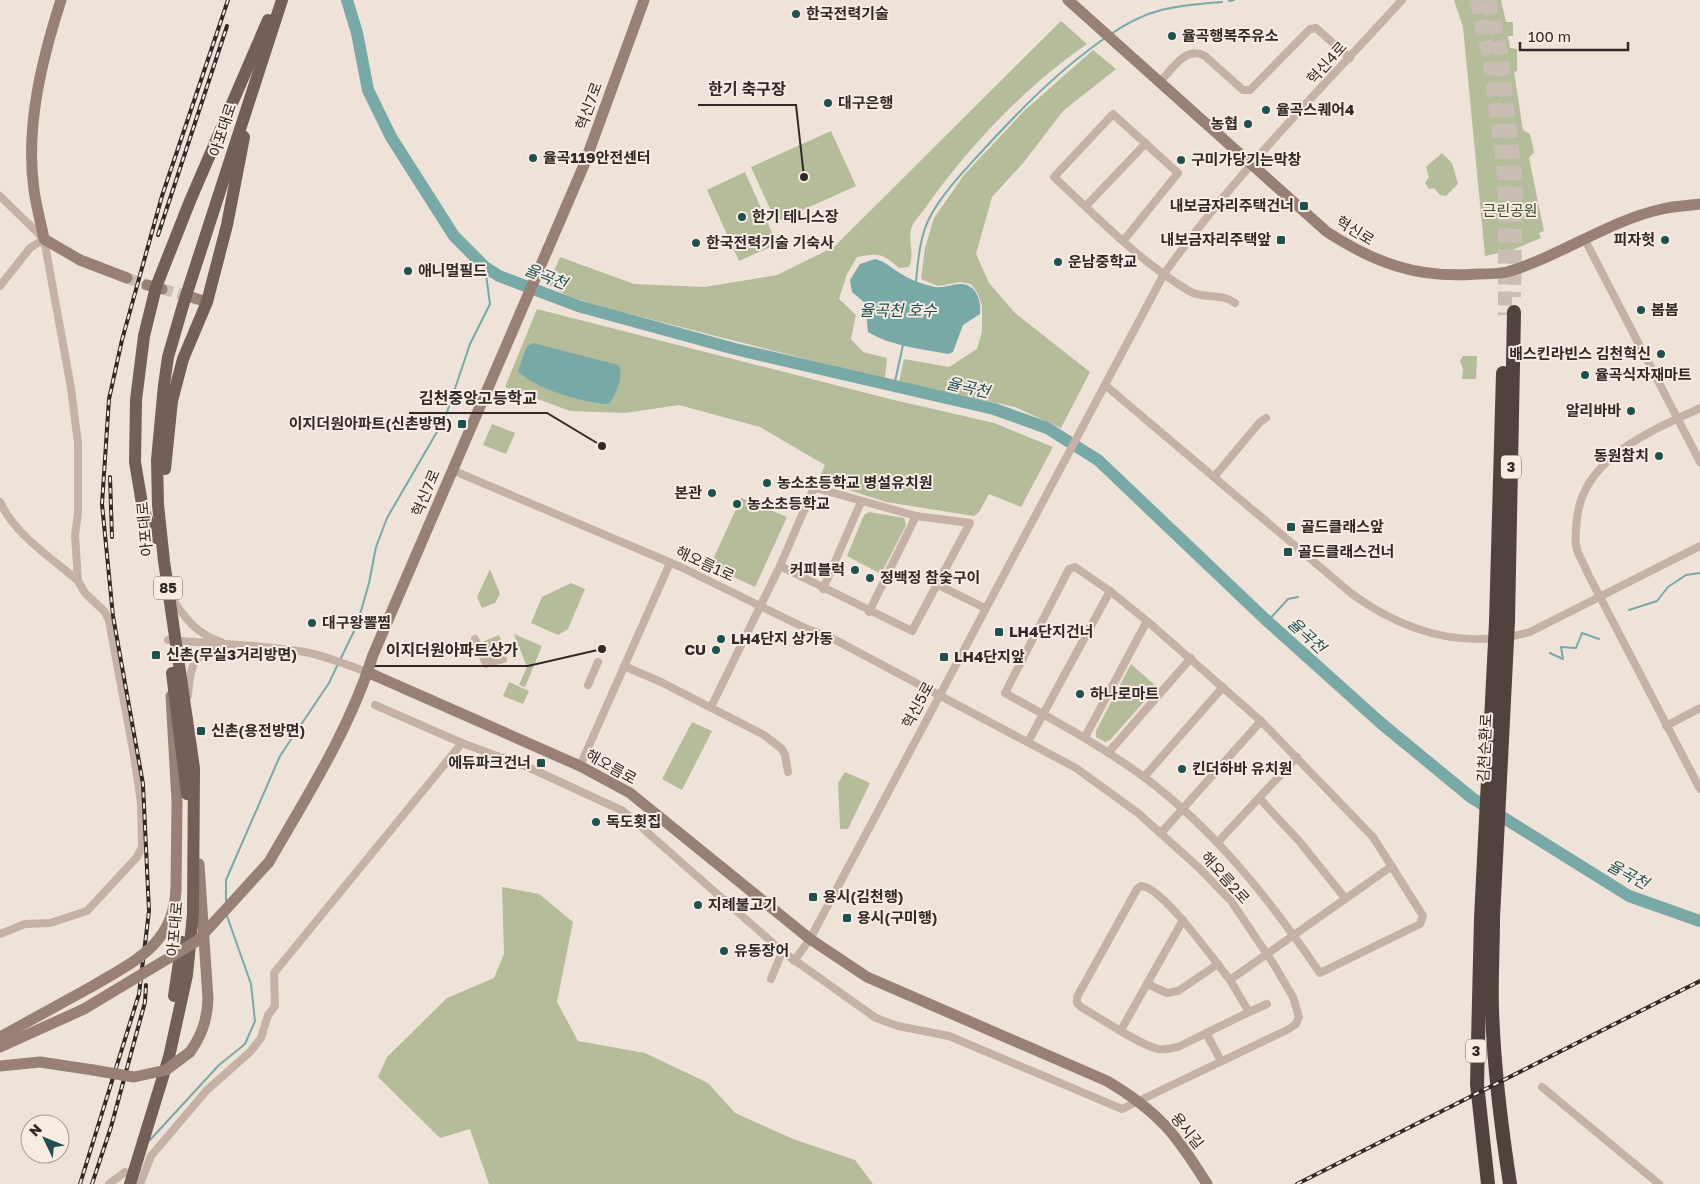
<svg xmlns="http://www.w3.org/2000/svg" width="1700" height="1184" font-family="'Golos Text','Noto Sans KR',sans-serif">
<style>
.green{fill:#b4bc99}
.water{fill:#79a9a7}
.lines{fill:none;stroke-linecap:round;stroke-linejoin:round}
.stream{stroke:#79a9a7;stroke-width:2}
.river{stroke:#79a9a7;stroke-width:12}
.secondary-tunnel{stroke:#c9bdb4;stroke-width:11;stroke-dasharray:11 5.5;stroke-linecap:butt}
.highway-tunnel{stroke:#c9bdb4;stroke-width:14;stroke-dasharray:14 7;stroke-linecap:butt}
.street{stroke:#c5b1a5;stroke-width:8}
.secondary{stroke:#998077;stroke-width:11}
.primary{stroke:#735e58;stroke-width:12}
.highway{stroke:#52423d;stroke-width:14}
.rail-casing{stroke:#322826;stroke-width:4}
.rail{stroke:#f7ece3;stroke-width:2;stroke-dasharray:5.5;stroke-linecap:butt}
.secondary-bridge{stroke:#998077;stroke-width:11}
.highway-bridge{stroke:#52423d;stroke-width:14}
.poi-dot{fill:#1f504f;stroke:#f7ece3;stroke-width:2}
.labels{text-anchor:middle;stroke-width:4;stroke-linejoin:round;paint-order:stroke}
.shield{fill:#f7ece3;stroke:#6d635f;stroke-width:1}
.shield-label{font-size:14px;font-weight:bold;fill:#322826}
.poi-label{font-size:15px;font-weight:bold;fill:#322826;stroke:#f7ece3;text-anchor:start}
.street-label{font-size:15px;fill:#322826;stroke:#f7ece3}
.park-label{font-size:15px;fill:#454e2b;stroke:#f7ece3}
.water-label{font-size:16px;font-style:italic;fill:#1f504f;stroke:#f7ece3}
.leader{fill:none;stroke:#322826;stroke-width:2}
.callout-dot{fill:#322826;stroke:#f7ece3;stroke-width:2}
.callout-label{font-size:16px;text-anchor:middle;font-weight:bold;fill:#322826;stroke:#f7ece3;stroke-width:4;stroke-linejoin:round;paint-order:stroke}
</style>
<rect width="100%" height="100%" fill="#efe2d8"/>
<g class="green">
<path d="M 1454,0 L 1501,0 L 1506,22 L 1513,22 L 1513,36 L 1508,36 L 1510,48 L 1517,49 L 1517,71 L 1514,72 L 1523,130 L 1530,134 L 1534,152 L 1529,158 L 1544,231 L 1539,233 L 1541,238 L 1512,250 L 1485,256 L 1463,27 Z"/>
<path d="M 1061,21 L 1087,44 C 1026,86 971,144 928,204 C 924,211 913,221 911,229 C 908,242 915,254 909,267 L 899,268 C 881,253 881,253 857,257 L 847,274 L 839,299 L 856,315 L 851,339 L 863,352 L 887,358 L 885,379 L 618,311 L 570,297 L 548,285 L 560,257 L 634,284 L 704,287 L 777,275 L 834,247 Z"/>
<path d="M 1093,50 L 1116,69 L 1063,111 L 1024,162 L 992,197 L 976,254 L 989,283 L 1015,313 L 1090,372 L 1061,428 L 1015,407 L 899,382 L 904,359 L 949,367 L 977,349 L 982,332 L 982,306 L 978,294 L 971,284 L 960,282 L 938,286 L 921,279 L 925,248 L 934,218 L 964,175 L 1024,111 Z"/>
<path d="M 831,131 L 856,186 L 776,222 L 751,167 Z"/>
<path d="M 1442,153 L 1452,163 L 1458,184 L 1446,196 L 1440,195 L 1434,188 L 1429,189 L 1425,183 L 1429,177 L 1426,167 Z"/>
<path d="M 745,172 L 777,244 L 739,261 L 707,190 Z"/>
<path d="M 537,309 L 890,399 L 994,423 L 1053,447 L 1021,507 L 989,494 L 979,512 L 974,516 L 886,502 L 818,480 L 825,465 L 760,427 L 679,405 L 625,413 L 570,411 L 505,387 Z"/>
<path d="M 1463,356 L 1477,356 L 1476,379 L 1462,379 L 1463,369 L 1460,361 Z"/>
<path d="M 492,424 L 515,433 L 506,454 L 483,445 Z"/>
<path d="M 741,498 L 787,517 L 755,587 L 710,566 Z"/>
<path d="M 869,512 L 904,518 L 906,525 L 881,574 L 847,556 L 864,515 Z"/>
<path d="M 490,569 L 500,594 L 495,603 L 482,608 L 477,597 Z"/>
<path d="M 571,583 L 585,589 L 568,629 L 558,635 L 531,623 L 542,597 Z"/>
<path d="M 514,634 L 542,646 L 525,687 L 519,685 L 527,667 Z"/>
<path d="M 499,635 L 507,655 L 488,661 L 480,643 Z"/>
<path d="M 1131,664 L 1157,687 L 1110,740 L 1105,742 L 1096,737 L 1096,731 Z"/>
<path d="M 509,682 L 529,691 L 523,704 L 503,696 Z"/>
<path d="M 692,722 L 712,731 L 682,790 L 662,779 Z"/>
<path d="M 845,772 L 870,783 L 848,829 L 840,829 L 838,783 Z"/>
<path d="M 502,887 L 539,894 L 573,922 L 557,1002 L 578,1041 L 645,1053 L 708,1083 L 735,1113 L 793,1139 L 855,1160 L 873,1184 L 489,1184 L 470,1129 L 440,1138 L 378,1077 L 387,1057 L 447,998 L 494,978 L 504,954 Z"/>
</g>
<g class="water">
<path d="M 875,259 C 885,261 890,267 898,272 C 910,280 922,284 935,287 C 946,289 958,280 969,286 C 979,291 981,305 980,314 L 963,325 L 953,352 L 948,354 C 922,349 891,346 868,332 L 865,303 L 852,292 L 850,280 L 860,264 Z"/>
<path d="M 533,343 L 618,365 C 625,373 616,397 608,404 C 584,403 534,389 518,371 L 527,346 Z"/>
</g>
<g class="lines">
<g class="stream">
<path d="M 1229,1 L 1234,0"/>
<path d="M 1111,34 C 1150,7 1176,6 1222,2"/>
<path d="M 916,282 C 918,260 920,234 931,215 C 944,191 966,169 984,149 C 1023,107 1058,71 1105,38"/>
<path d="M 894,386 L 903,345"/>
<path d="M 1629,610 L 1657,601 L 1668,587 L 1686,575 L 1700,573"/>
<path d="M 1268,621 L 1288,599 L 1298,597"/>
<path d="M 1550,653 L 1563,659 L 1561,647 L 1576,648 L 1582,633 L 1599,639"/>
<path d="M 340,660 L 357,625 L 369,583 L 376,547 L 387,518 L 445,418 L 470,344 L 490,304 L 485,267"/>
<path d="M 226,901 L 226,880 L 280,756 L 329,683 L 338,664"/>
<path d="M 150,1140 L 219,1065 L 245,1044 L 255,1021 L 251,984 L 227,916"/>
</g>
<path class="river" d="M 347,0 L 357,33 L 368,90 L 391,137 L 454,236 L 485,267 L 499,276 L 578,306 L 735,349 L 994,409 L 1047,428 L 1098,460 L 1265,619 L 1382,724 L 1472,798 L 1629,896 L 1700,921"/>
<g class="secondary-tunnel">
<path d="M 127,278 L 147,285"/>
<path d="M 162,289 L 191,297"/>
</g>
<g class="highway-tunnel">
<path d="M 1476,0 L 1489,56 L 1505,182 L 1505,315"/>
<path d="M 1489,0 L 1501,52 L 1516,183 L 1514,297"/>
</g>
<g class="street">
<path d="M 1159,83 C 1172,70 1185,45 1205,56 L 1243,90 L 1250,90 L 1310,29 L 1316,28 L 1350,58"/>
<path d="M 0,196 L 44,239 L 71,388 L 78,443 L 78,513 L 75,535 L 78,581 L 85,593 L 105,612 L 109,621 L 134,755 L 141,803 L 142,847 L 137,857 L 87,911 L 50,923 L 25,924 L 0,934"/>
<path d="M 1086,206 L 1146,143"/>
<path d="M 1124,240 L 1178,173 L 1113,114 L 1054,177 C 1096,216 1139,261 1189,291 C 1204,300 1221,292 1235,303"/>
<path d="M 1585,240 L 1700,462"/>
<path d="M 0,286 L 30,248 L 44,239"/>
<path d="M 1105,385 L 1352,594 C 1406,633 1464,650 1530,632 L 1700,546"/>
<path d="M 1700,408 C 1650,432 1583,457 1577,519 C 1576,529 1574,540 1577,550 C 1580,558 1585,566 1588,574 L 1700,789"/>
<path d="M 1214,477 L 1260,422 L 1266,418"/>
<path d="M 0,502 C 15,535 52,558 78,581"/>
<path d="M 1075,567 L 1110,591 L 1147,621 L 1261,721 L 1373,837 L 1423,916 L 1420,924 L 1320,973 C 1270,900 1215,830 1144,777 C 1100,745 1052,719 1005,693 L 1069,569 Z"/>
<path d="M 938,585 L 985,608"/>
<path d="M 823,589 L 861,502"/>
<path d="M 172,598 C 185,619 197,634 221,642"/>
<path d="M 869,612 L 916,516"/>
<path d="M 475,639 L 486,664 L 503,659"/>
<path d="M 168,640 C 213,644 260,644 305,652 C 326,656 347,665 367,672"/>
<path d="M 624,666 L 661,682 L 764,735 L 782,749 L 785,755 L 788,772"/>
<path d="M 588,685 L 598,662"/>
<path d="M 188,696 C 190,670 191,653 220,648"/>
<path d="M 375,705 L 462,743 L 530,768 L 623,811 L 783,952 L 876,1018 L 898,1026 L 949,1036 L 1122,1109 L 1287,1030 L 1296,1024 L 1299,1017 L 1293,997 L 1273,963 L 1231,901 L 1198,867 L 1138,813 L 1076,768 L 828,636 L 807,629 L 683,568 L 452,470"/>
<path d="M 711,707 L 780,566 L 812,492 L 816,488 L 916,516 L 970,523 L 912,631 L 780,566"/>
<path d="M 1666,726 L 1700,708"/>
<path d="M 1085,737 L 1147,621"/>
<path d="M 1028,742 L 1110,591"/>
<path d="M 1108,753 L 1191,658"/>
<path d="M 580,766 L 670,563"/>
<path d="M 1144,777 L 1223,687"/>
<path d="M 1260,799 L 1299,841 L 1345,898"/>
<path d="M 1161,833 L 1261,721"/>
<path d="M 1218,842 L 1297,757"/>
<path d="M 794,961 L 810,939 L 1164,274 C 1234,175 1321,89 1402,0"/>
<path d="M 771,979 L 780,957"/>
<path d="M 1230,980 L 1249,1012 L 1178,1047 C 1172,1048 1165,1050 1158,1049 C 1140,1045 1100,1018 1081,1007 L 1077,1003 L 1077,997 L 1137,889 L 1141,886 C 1162,886 1215,962 1230,980 L 1392,866"/>
<path d="M 1147,984 L 1167,993 L 1178,991 L 1218,964"/>
<path d="M 1249,1012 L 1267,1004"/>
<path d="M 1121,1030 L 1183,920"/>
<path d="M 1206,1033 L 1221,1061"/>
<path d="M 1542,1087 L 1659,1184"/>
<path d="M 109,1184 L 125,1172"/>
<path d="M 140,1184 L 151,1156 L 207,1090 L 250,1052 L 261,1038 L 268,1015 L 275,1006 L 274,973 L 462,743"/>
</g>
<g class="secondary">
<path d="M 61,0 C 42,59 25,127 34,190 C 36,206 41,223 44,239 L 80,260 L 127,278"/>
<path d="M 1068,0 L 1327,232 C 1375,263 1418,279 1477,274 C 1487,274 1498,274 1507,272 C 1561,256 1608,221 1662,209 C 1674,206 1688,206 1700,204"/>
<path d="M 147,285 L 162,289"/>
<path d="M 191,297 L 207,302"/>
<path d="M 367,672 L 580,766 L 630,793 L 810,939 L 867,977 L 1107,1081 C 1158,1111 1176,1134 1207,1184"/>
<path d="M 171,696 L 177,801 L 176,889"/>
<path d="M 269,862 C 307,796 350,729 373,655 L 584,165 L 644,0"/>
<path d="M 0,1037 L 91,987"/>
<path d="M 0,1047 L 84,1009"/>
<path d="M 190,1052 C 202,1035 207,1020 208,999 L 199,864"/>
<path d="M 0,1066 L 40,1062 L 93,1070"/>
</g>
<g class="primary">
<path d="M 165,469 L 172,401 L 183,359 L 207,302 L 227,225 L 244,137"/>
<path d="M 156,538 L 143,510 L 135,462 L 136,400 L 144,336 L 156,287 L 190,201 L 268,20"/>
<path d="M 172,673 L 187,794"/>
<path d="M 174,996 L 182,942"/>
<path d="M 130,1184 L 169,1057 L 187,975 L 193,914 L 194,768 L 164,561 L 158,505 L 157,460 L 164,385 L 168,357 L 184,302 L 282,0"/>
</g>
<g class="highway">
<path d="M 1508,621 L 1514,312"/>
<path d="M 1496,622 L 1503,373"/>
<path d="M 1481,918 L 1477,1084 L 1488,1184"/>
<path d="M 1493,918 C 1493,949 1491,979 1492,1010 C 1494,1068 1501,1126 1510,1184"/>
</g>
<g class="rail-casing">
<g id="rail">
<path d="M 158,235 L 227,26"/>
<path d="M 110,477 L 112,537"/>
<path d="M 80,1184 L 139,994 L 149,911 L 143,784 L 113,616 L 102,504 L 109,399 L 122,340 L 162,196 L 228,0"/>
<path d="M 92,1184 L 111,1127 L 145,1002 L 146,985"/>
<path d="M 1297,1184 L 1700,981"/>
</g>
</g>
<use href="#rail" class="rail"/>
<g class="secondary-bridge">
<path d="M 91,987 C 133,962 174,945 176,889"/>
<path d="M 84,1009 L 197,941 L 269,862"/>
<path d="M 93,1070 L 134,1077 L 166,1070 L 190,1052"/>
</g>
<g class="highway-bridge">
<path d="M 1481,918 L 1496,622"/>
<path d="M 1493,918 L 1508,621"/>
</g>
</g>
<g class="poi-dot">
<circle cx="796" cy="14" r="5"/>
<circle cx="1172" cy="36" r="5"/>
<circle cx="828" cy="103" r="5"/>
<circle cx="1266" cy="110" r="5"/>
<circle cx="1248" cy="124" r="5"/>
<circle cx="533" cy="158" r="5"/>
<circle cx="1181" cy="160" r="5"/>
<rect x="1299" y="201" width="10" height="10" rx="2.5"/>
<circle cx="742" cy="217" r="5"/>
<rect x="1276" y="235" width="10" height="10" rx="2.5"/>
<circle cx="1665" cy="240" r="5"/>
<circle cx="696" cy="243" r="5"/>
<circle cx="1058" cy="262" r="5"/>
<circle cx="408" cy="271" r="5"/>
<circle cx="1641" cy="310" r="5"/>
<circle cx="1661" cy="354" r="5"/>
<circle cx="1585" cy="375" r="5"/>
<circle cx="1631" cy="411" r="5"/>
<rect x="457" y="419" width="10" height="10" rx="2.5"/>
<circle cx="1659" cy="456" r="5"/>
<circle cx="767" cy="483" r="5"/>
<circle cx="712" cy="493" r="5"/>
<circle cx="737" cy="504" r="5"/>
<rect x="1286" y="522" width="10" height="10" rx="2.5"/>
<rect x="1283" y="547" width="10" height="10" rx="2.5"/>
<circle cx="855" cy="570" r="5"/>
<circle cx="870" cy="578" r="5"/>
<circle cx="312" cy="623" r="5"/>
<rect x="994" y="627" width="10" height="10" rx="2.5"/>
<circle cx="721" cy="639" r="5"/>
<circle cx="716" cy="650" r="5"/>
<rect x="151" y="650" width="10" height="10" rx="2.5"/>
<rect x="939" y="652" width="10" height="10" rx="2.5"/>
<circle cx="1080" cy="694" r="5"/>
<rect x="196" y="726" width="10" height="10" rx="2.5"/>
<rect x="536" y="758" width="10" height="10" rx="2.5"/>
<circle cx="1182" cy="769" r="5"/>
<circle cx="596" cy="822" r="5"/>
<rect x="808" y="892" width="10" height="10" rx="2.5"/>
<circle cx="698" cy="905" r="5"/>
<rect x="842" y="913" width="10" height="10" rx="2.5"/>
<circle cx="724" cy="951" r="5"/>
</g>
<g class="labels">
<g class="shield">
<rect x="1501" y="455.5" width="20" height="23" rx="4"/>
<rect x="154" y="576.5" width="28" height="23" rx="4"/>
<rect x="1466" y="1039.5" width="20" height="23" rx="4"/>
</g>
<g class="shield-label">
<text x="1511" y="472">3</text>
<text x="168" y="593">85</text>
<text x="1476" y="1056">3</text>
</g>
<g class="poi-label">
<text x="806" y="19">한국전력기술</text>
<text x="1182" y="41">율곡행복주유소</text>
<text x="838" y="108">대구은행</text>
<text x="1276" y="115">율곡스퀘어4</text>
<text x="1238" y="129" text-anchor="end">농협</text>
<text x="543" y="163">율곡119안전센터</text>
<text x="1191" y="165">구미가당기는막창</text>
<text x="1294" y="211" text-anchor="end">내보금자리주택건너</text>
<text x="752" y="222">한기 테니스장</text>
<text x="1271" y="245" text-anchor="end">내보금자리주택앞</text>
<text x="1655" y="245" text-anchor="end">피자헛</text>
<text x="706" y="248">한국전력기술 기숙사</text>
<text x="1068" y="267">운남중학교</text>
<text x="418" y="276">애니멀필드</text>
<text x="1651" y="315">봄봄</text>
<text x="1651" y="359" text-anchor="end">배스킨라빈스 김천혁신</text>
<text x="1595" y="380">율곡식자재마트</text>
<text x="1621" y="416" text-anchor="end">알리바바</text>
<text x="452" y="429" text-anchor="end">이지더원아파트(신촌방면)</text>
<text x="1649" y="461" text-anchor="end">동원참치</text>
<text x="777" y="488">농소초등학교 병설유치원</text>
<text x="702" y="498" text-anchor="end">본관</text>
<text x="747" y="509">농소초등학교</text>
<text x="1301" y="532">골드클래스앞</text>
<text x="1298" y="557">골드클래스건너</text>
<text x="845" y="575" text-anchor="end">커피블럭</text>
<text x="880" y="583">정백정 참숯구이</text>
<text x="322" y="628">대구왕뽈찜</text>
<text x="1009" y="637">LH4단지건너</text>
<text x="731" y="644">LH4단지 상가동</text>
<text x="706" y="655" text-anchor="end">CU</text>
<text x="166" y="660">신촌(무실3거리방면)</text>
<text x="954" y="662">LH4단지앞</text>
<text x="1090" y="699">하나로마트</text>
<text x="211" y="736">신촌(용전방면)</text>
<text x="531" y="768" text-anchor="end">에듀파크건너</text>
<text x="1192" y="774">킨더하바 유치원</text>
<text x="606" y="827">독도횟집</text>
<text x="823" y="902">용시(김천행)</text>
<text x="708" y="910">지례불고기</text>
<text x="857" y="923">용시(구미행)</text>
<text x="734" y="956">유동장어</text>
</g>
<g class="street-label">
<text transform="translate(1327 63) rotate(-48)" y="5">혁신4로</text>
<text transform="translate(589 106) rotate(-70)" y="5">혁신7로</text>
<text transform="translate(223 130) rotate(-72)" y="5">아포대로</text>
<text transform="translate(1355 231) rotate(31)" y="5">혁신로</text>
<text transform="translate(426 493) rotate(-67)" y="5">혁신7로</text>
<text transform="translate(145 529) rotate(-95)" y="5">아포대로</text>
<text transform="translate(705 564) rotate(25)" y="5">해오름1로</text>
<text transform="translate(918 705) rotate(-62)" y="5">혁신5로</text>
<text transform="translate(1485 748) rotate(-87)" y="5">김천순환로</text>
<text transform="translate(611 767) rotate(29)" y="5">해오름로</text>
<text transform="translate(1225 878) rotate(48)" y="5">해오름2로</text>
<text transform="translate(175 929) rotate(-85)" y="5">아포대로</text>
<text transform="translate(1187 1131) rotate(51)" y="5">용시길</text>
</g>
<g class="park-label">
<text x="1510" y="216">근린공원</text>
</g>
<g class="water-label">
<text transform="translate(546 276) rotate(21)" y="6">율곡천</text>
<text x="898" y="316">율곡천 호수</text>
<text transform="translate(968 387) rotate(13)" y="6">율곡천</text>
<text transform="translate(1307 635) rotate(42)" y="6">율곡천</text>
<text transform="translate(1628 874) rotate(28)" y="6">율곡천</text>
</g>
</g>
<path class="leader" d="M804 177L796 105H698M602 446L547 413H409M602 649L528 666H375"/>
<g class="callout-dot">
<circle cx="804" cy="177" r="5"/>
<circle cx="602" cy="446" r="5"/>
<circle cx="602" cy="649" r="5"/>
</g>
<g class="callout-label">
<text x="747" y="95">한기 축구장</text>
<text x="478" y="404">김천중앙고등학교</text>
<text x="452" y="656">이지더원아파트상가</text>
</g>
<g transform="translate(45 1139) rotate(313)"><circle r="24" fill="#f7ece3" stroke="#a89e97"/>
<path d="M0-4L9 19L0 12L-9 19Z" fill="#1f504f"/>
<text y="-8" font-size="14" font-weight="bold" text-anchor="middle" fill="#322826">N</text>
</g>
<path d="M1520 42v8h108v-8" fill="none" stroke="#322826" stroke-width="2.5"/>
<text x="1528" y="42" font-size="15" fill="#322826" stroke="#f7ece3" stroke-width="4" paint-order="stroke">100 m</text>
</svg>
